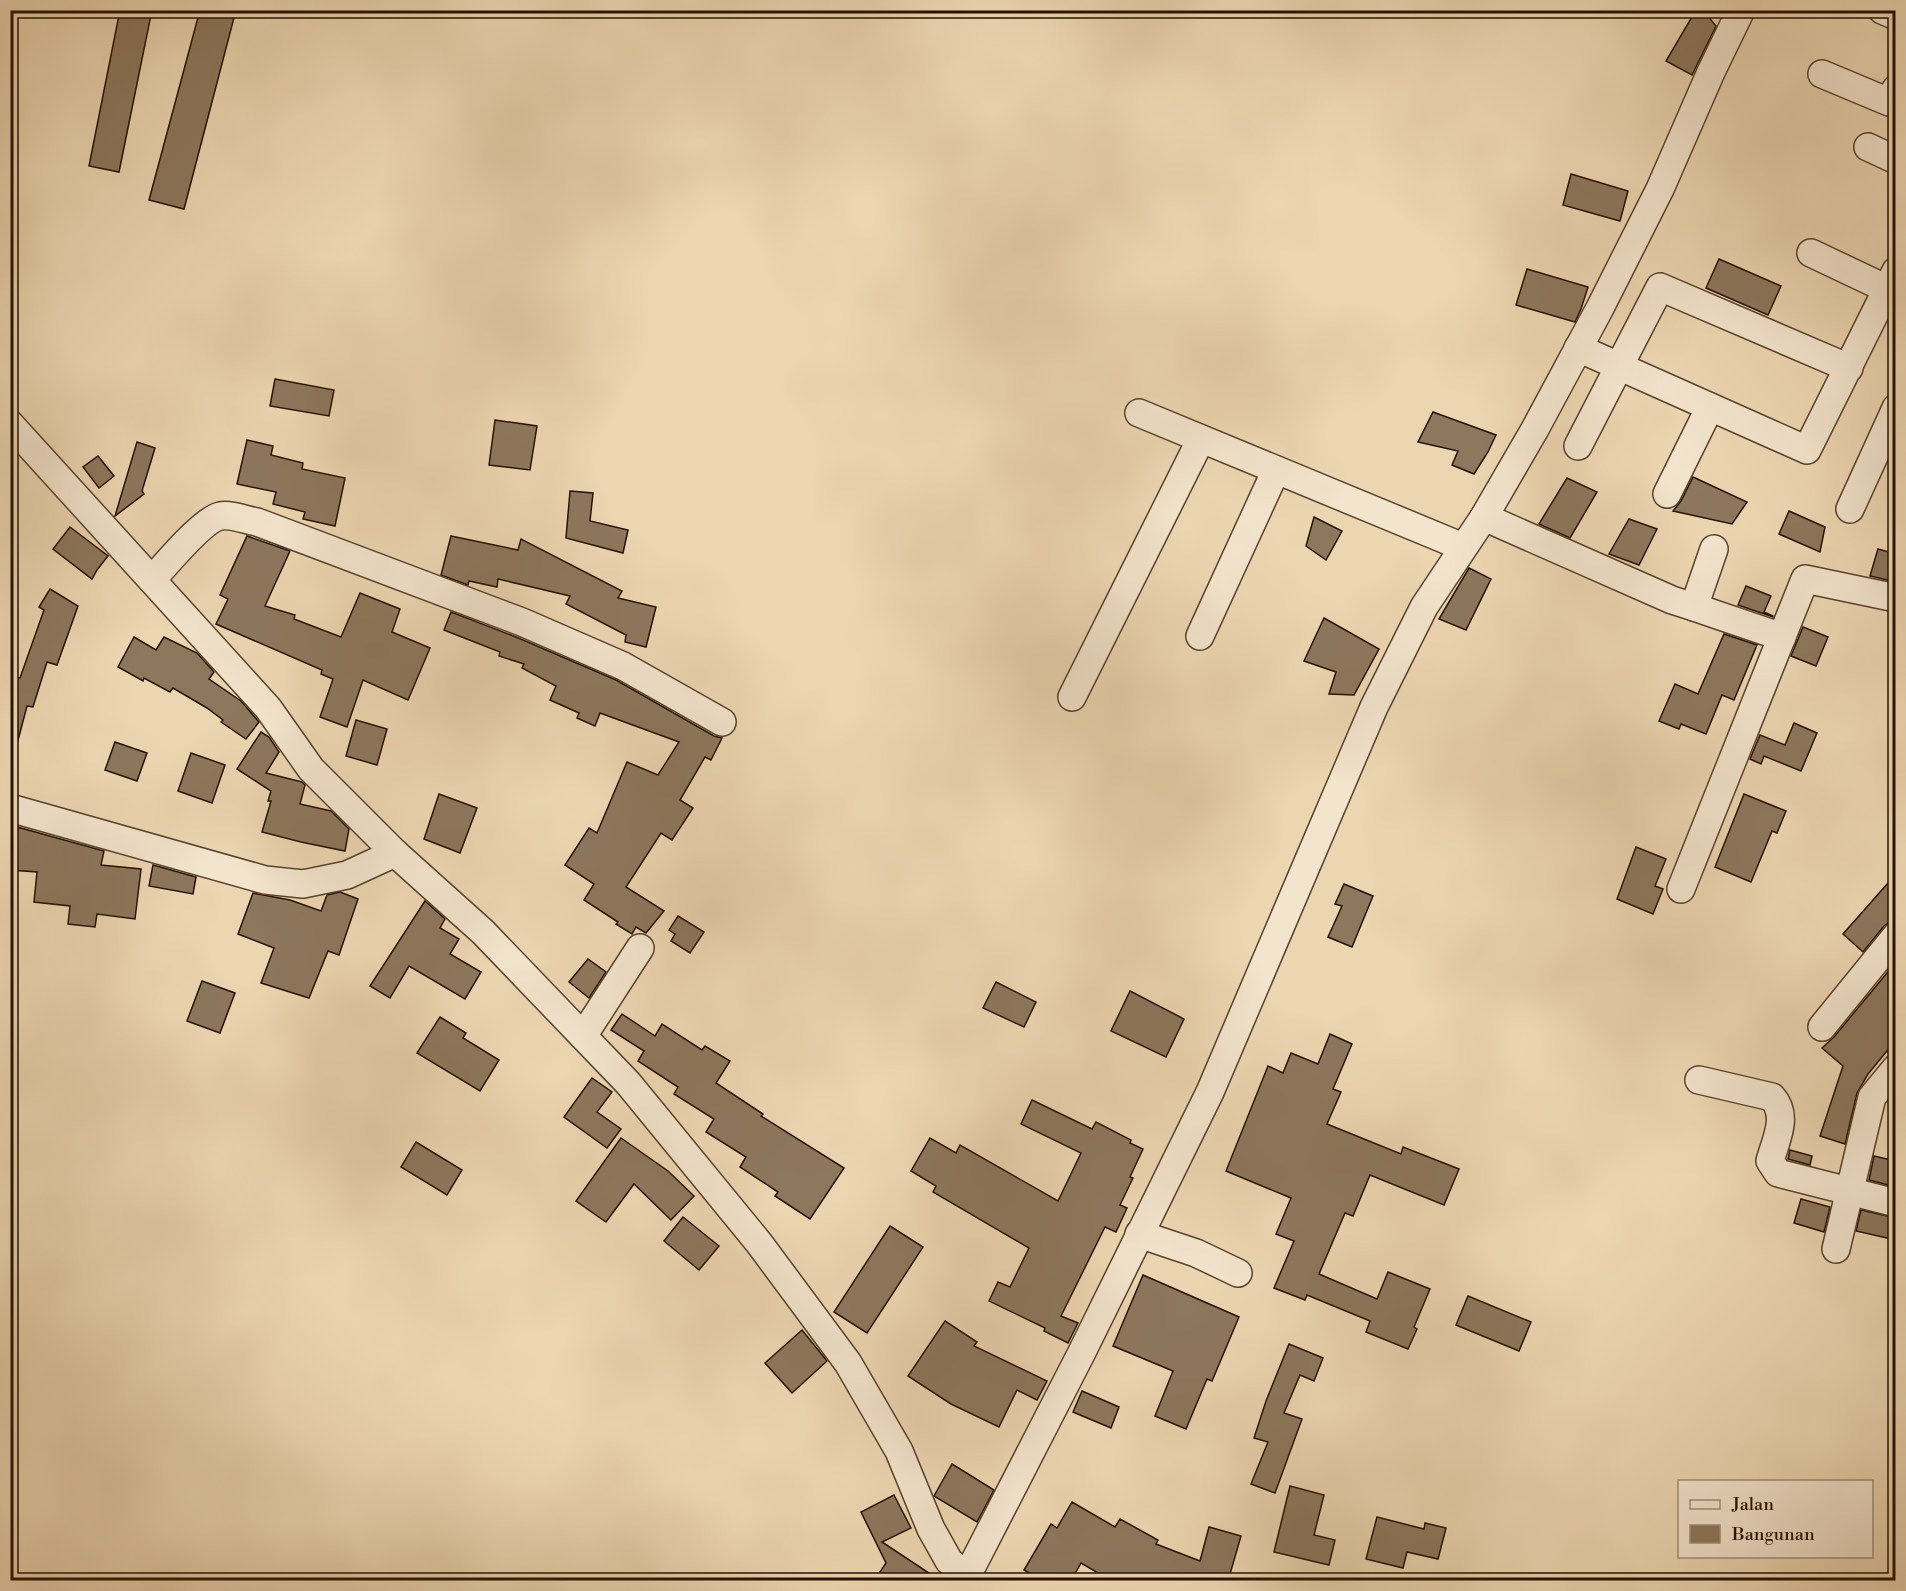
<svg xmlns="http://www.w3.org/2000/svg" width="1906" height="1591" font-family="'Libre Bodoni',serif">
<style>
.building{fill:#8d775d;stroke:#261000;stroke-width:1.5}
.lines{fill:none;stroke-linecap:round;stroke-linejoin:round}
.street-casing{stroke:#58422c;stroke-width:30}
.street{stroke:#f3e4cd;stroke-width:27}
</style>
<rect width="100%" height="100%" fill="#ecd6b2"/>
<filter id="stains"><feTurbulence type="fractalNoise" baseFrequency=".00333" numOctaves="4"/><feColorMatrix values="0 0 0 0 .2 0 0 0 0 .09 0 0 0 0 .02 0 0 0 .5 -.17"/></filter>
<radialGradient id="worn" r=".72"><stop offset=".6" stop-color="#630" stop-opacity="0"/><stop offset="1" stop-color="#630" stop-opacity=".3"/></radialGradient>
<g class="building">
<path d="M 120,10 L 152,10 L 119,172 L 89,166 Z"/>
<path d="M 200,10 L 236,10 L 184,209 L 149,200 Z"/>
<path d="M 1696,10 L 1703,10 L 1716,26 L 1692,75 L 1666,61 Z"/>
<path d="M 1571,174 L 1628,191 L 1620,221 L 1563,205 Z"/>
<path d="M 1719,259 L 1781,286 L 1768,315 L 1706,288 Z"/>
<path d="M 1527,269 L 1588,287 L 1581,309 L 1575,322 L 1516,305 Z"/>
<path d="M 275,379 L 334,390 L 329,416 L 270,406 Z"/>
<path d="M 1433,412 L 1496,435 L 1488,452 L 1474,474 L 1452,465 L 1458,451 L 1418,442 Z"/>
<path d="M 495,420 L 537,426 L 530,470 L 489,465 Z"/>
<path d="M 247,440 L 273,446 L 271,455 L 303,463 L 302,469 L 345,478 L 335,526 L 303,519 L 305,512 L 273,504 L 276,492 L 237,484 Z"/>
<path d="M 137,442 L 155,448 L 142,491 L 144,494 L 115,516 Z"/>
<path d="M 98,456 L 114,476 L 99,488 L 83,467 Z"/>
<path d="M 1693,477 L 1747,502 L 1732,524 L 1673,511 L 1681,501 Z"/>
<path d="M 1567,478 L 1597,492 L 1570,538 L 1539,524 Z"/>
<path d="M 570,491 L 593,493 L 590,521 L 628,530 L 623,553 L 566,538 Z"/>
<path d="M 1789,511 L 1825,527 L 1820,552 L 1779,534 Z"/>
<path d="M 1314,517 L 1342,531 L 1326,560 L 1306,546 Z"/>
<path d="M 1629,519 L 1657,529 L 1639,565 L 1609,554 Z"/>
<path d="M 70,527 L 108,556 L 97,570 L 92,579 L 53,549 Z"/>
<path d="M 247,536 L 290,551 L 265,606 L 295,615 L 294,619 L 341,637 L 360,593 L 400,609 L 392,632 L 430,648 L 408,700 L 363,680 L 347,727 L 320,717 L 333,679 L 321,674 L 322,670 L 216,624 L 228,599 L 220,595 Z"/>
<path d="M 451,536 L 518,550 L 521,539 L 622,591 L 618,598 L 656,607 L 646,647 L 625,642 L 626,635 L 566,604 L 570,596 L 498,579 L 497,587 L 469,581 L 468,585 L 441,575 Z"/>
<path d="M 1878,549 L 1896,554 L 1896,582 L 1870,576 Z"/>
<path d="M 1469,568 L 1491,579 L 1466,630 L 1439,619 Z"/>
<path d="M 1746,586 L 1771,596 L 1764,612 L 1773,616 L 1773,617 L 1738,605 Z"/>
<path d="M 50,589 L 78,606 L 57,665 L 47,662 L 33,707 L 27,706 L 16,748 L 10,747 L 10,676 L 20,678 L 44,610 L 39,607 Z"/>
<path d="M 451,612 L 516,637 L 616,680 L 714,736 L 722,738 L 711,760 L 705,757 L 680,800 L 693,808 L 672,840 L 661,833 L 626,887 L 664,911 L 646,933 L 636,927 L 632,934 L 616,924 L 618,922 L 584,900 L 594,884 L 565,865 L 589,828 L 597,833 L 627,762 L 658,775 L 679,742 L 600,713 L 595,726 L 577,718 L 579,713 L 550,700 L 556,686 L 522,668 L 524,664 L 499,656 L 500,652 L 444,630 Z"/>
<path d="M 1324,618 L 1379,649 L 1354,695 L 1329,694 L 1336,672 L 1304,661 Z"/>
<path d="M 1803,627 L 1828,637 L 1816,666 L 1791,656 Z"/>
<path d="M 1724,634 L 1757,645 L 1734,700 L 1722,695 L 1706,734 L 1681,724 L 1679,729 L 1659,721 L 1675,684 L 1698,694 Z"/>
<path d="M 134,637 L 156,650 L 164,637 L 197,653 L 214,672 L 209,679 L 241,701 L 259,722 L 246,739 L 221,722 L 223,720 L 207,708 L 173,688 L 170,692 L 144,678 L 143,681 L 118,667 Z"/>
<path d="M 356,720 L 387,729 L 377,765 L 346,756 Z"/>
<path d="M 1794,723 L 1817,733 L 1801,771 L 1764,756 L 1761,764 L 1750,759 L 1760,735 L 1785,745 Z"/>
<path d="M 261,732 L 269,737 L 279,752 L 266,773 L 302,782 L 305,785 L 300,804 L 331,811 L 349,829 L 345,851 L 301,842 L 262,832 L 271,801 L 268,801 L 271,791 L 237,769 Z"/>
<path d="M 115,742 L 147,753 L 137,781 L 105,770 Z"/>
<path d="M 191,753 L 225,765 L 212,803 L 178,791 Z"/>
<path d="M 439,794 L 477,808 L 460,853 L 424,839 Z"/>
<path d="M 1744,794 L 1786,811 L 1777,833 L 1772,831 L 1751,882 L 1715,867 Z"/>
<path d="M 10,825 L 104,851 L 101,865 L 141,869 L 135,919 L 97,914 L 95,927 L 68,924 L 70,906 L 34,902 L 37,872 L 10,870 Z"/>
<path d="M 1636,847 L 1666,859 L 1655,886 L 1663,889 L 1653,914 L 1617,899 Z"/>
<path d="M 153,865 L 196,877 L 193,894 L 149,886 Z"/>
<path d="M 1896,874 L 1896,921 L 1890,922 L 1884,926 L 1863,952 L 1843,934 Z"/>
<path d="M 1344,884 L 1373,896 L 1352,947 L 1328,937 L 1342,906 L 1335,904 Z"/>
<path d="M 340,892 L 358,899 L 339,955 L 328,951 L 309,998 L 261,983 L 274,948 L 238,934 L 253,893 L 290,900 L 321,911 L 327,895 Z"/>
<path d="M 425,901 L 445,919 L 440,928 L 459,939 L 450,954 L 481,972 L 465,999 L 409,966 L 390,998 L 370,986 Z"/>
<path d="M 678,916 L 704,932 L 690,953 L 671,941 L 675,934 L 669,930 Z"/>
<path d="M 588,959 L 606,972 L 589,998 L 569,982 Z"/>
<path d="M 1896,962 L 1896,1040 L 1868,1074 L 1857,1093 L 1845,1144 L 1820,1136 L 1843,1066 L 1822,1048 L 1834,1037 Z"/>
<path d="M 202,981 L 235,993 L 220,1033 L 187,1021 Z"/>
<path d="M 996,982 L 1036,1002 L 1024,1027 L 983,1008 Z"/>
<path d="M 1130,991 L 1184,1019 L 1166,1057 L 1111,1031 Z"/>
<path d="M 622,1014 L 655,1036 L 662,1024 L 702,1050 L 705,1046 L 730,1061 L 716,1083 L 763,1114 L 761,1116 L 844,1168 L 810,1219 L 775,1196 L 778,1192 L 740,1167 L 746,1157 L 706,1132 L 714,1119 L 674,1094 L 678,1087 L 638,1061 L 644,1051 L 611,1030 Z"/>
<path d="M 440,1017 L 466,1033 L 463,1038 L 499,1060 L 480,1091 L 417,1053 Z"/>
<path d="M 1330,1034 L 1352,1044 L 1333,1089 L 1341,1092 L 1327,1124 L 1401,1154 L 1403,1147 L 1459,1169 L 1444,1205 L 1370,1175 L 1353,1216 L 1345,1213 L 1319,1274 L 1377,1299 L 1388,1272 L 1430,1289 L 1414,1327 L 1417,1329 L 1408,1349 L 1366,1332 L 1370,1321 L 1307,1295 L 1305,1300 L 1274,1288 L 1294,1241 L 1276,1234 L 1291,1198 L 1226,1171 L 1268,1066 L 1283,1073 L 1291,1053 L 1318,1064 Z"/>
<path d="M 592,1078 L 612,1092 L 597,1112 L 621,1129 L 607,1148 L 564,1117 Z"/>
<path d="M 1032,1100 L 1092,1129 L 1096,1122 L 1131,1140 L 1130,1143 L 1143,1149 L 1130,1177 L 1133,1178 L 1120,1205 L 1127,1208 L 1116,1232 L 1105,1227 L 1061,1316 L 1078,1323 L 1068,1343 L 1044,1331 L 1045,1328 L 989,1301 L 998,1282 L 1010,1287 L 1029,1248 L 933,1192 L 936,1186 L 911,1171 L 930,1138 L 956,1153 L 960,1145 L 1058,1201 L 1081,1153 L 1021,1124 Z"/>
<path d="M 621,1138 L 668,1171 L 694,1196 L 671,1220 L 634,1184 L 606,1222 L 576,1201 Z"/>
<path d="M 416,1142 L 462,1170 L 447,1195 L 401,1167 Z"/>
<path d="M 1790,1150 L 1812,1156 L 1810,1165 L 1788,1159 Z"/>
<path d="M 1874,1156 L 1896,1161 L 1896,1187 L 1869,1180 Z"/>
<path d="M 1801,1199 L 1830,1207 L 1824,1232 L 1794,1223 Z"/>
<path d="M 1861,1210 L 1896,1218 L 1896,1240 L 1856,1231 Z"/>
<path d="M 683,1217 L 719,1246 L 699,1270 L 664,1241 Z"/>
<path d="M 890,1226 L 923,1247 L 867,1333 L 834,1312 Z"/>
<path d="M 1143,1275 L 1239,1317 L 1212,1381 L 1207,1379 L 1186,1429 L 1155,1416 L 1173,1371 L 1113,1346 Z"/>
<path d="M 1468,1296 L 1531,1322 L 1519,1351 L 1456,1325 Z"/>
<path d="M 945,1321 L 977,1342 L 974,1346 L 1047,1381 L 1037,1400 L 1017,1390 L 999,1427 L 951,1404 L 908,1376 Z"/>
<path d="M 802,1330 L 827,1361 L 792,1393 L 765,1363 Z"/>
<path d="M 1289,1344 L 1323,1358 L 1314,1381 L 1300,1375 L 1284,1413 L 1302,1419 L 1275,1493 L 1251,1484 L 1268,1442 L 1254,1438 L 1266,1401 Z"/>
<path d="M 1082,1391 L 1119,1407 L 1111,1428 L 1073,1412 Z"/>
<path d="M 952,1464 L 994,1490 L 977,1522 L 934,1496 Z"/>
<path d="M 1290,1486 L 1324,1495 L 1314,1535 L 1335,1540 L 1329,1565 L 1274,1552 Z"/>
<path d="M 894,1495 L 911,1528 L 882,1542 L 941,1581 L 874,1581 L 886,1563 L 861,1512 Z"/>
<path d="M 1072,1502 L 1115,1527 L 1120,1519 L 1158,1540 L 1156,1544 L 1200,1561 L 1209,1527 L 1241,1536 L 1228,1581 L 1112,1581 L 1081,1563 L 1071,1581 L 1043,1581 L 1024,1570 L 1051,1524 L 1057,1528 Z"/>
<path d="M 1377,1517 L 1424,1529 L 1425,1523 L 1446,1528 L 1438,1559 L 1407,1552 L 1403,1568 L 1366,1559 Z"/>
</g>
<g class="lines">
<g class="street-casing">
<g id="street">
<path d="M 1882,10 L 1896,16"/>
<path d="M 1822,74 L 1889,102 L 1896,89"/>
<path d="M 1868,147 L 1896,160"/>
<path d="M 1811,253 L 1887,289"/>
<path d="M 1578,348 L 1807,450 L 1896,271"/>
<path d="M 1139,413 L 1463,547"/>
<path d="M 10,424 L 268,708 L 311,769 L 395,853 L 483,932 L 628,1083 L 759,1243 L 848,1363 L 899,1451 L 931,1529 L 949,1561 L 967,1576 L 965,1580"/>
<path d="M 1578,446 L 1660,287 L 1849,368"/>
<path d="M 1667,494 L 1710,407"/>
<path d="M 1850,509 L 1896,408"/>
<path d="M 1484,517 L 1672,600 L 1694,607 L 1714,549"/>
<path d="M 152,580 C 165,565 203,520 220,516 C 231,514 246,520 257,522 L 522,622 L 623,666 L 722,722"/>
<path d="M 1694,607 L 1782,637"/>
<path d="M 1200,636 L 1276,470"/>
<path d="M 1072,697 L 1201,439"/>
<path d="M 10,808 L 265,880 L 303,884 L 347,875 L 395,853"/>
<path d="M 1681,889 L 1805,579 L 1896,598"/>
<path d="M 1822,1027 L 1896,936"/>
<path d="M 583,1036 L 640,948"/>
<path d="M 1699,1080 L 1772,1097 C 1789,1116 1776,1139 1770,1161 L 1778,1173 L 1896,1203"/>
<path d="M 1139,1234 L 1196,1253 L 1238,1273"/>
<path d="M 1836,1249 L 1872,1097 L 1896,1068"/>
<path d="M 972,1580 L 967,1576 L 1081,1354 L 1210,1092 L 1374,707 L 1424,607 L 1484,517 L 1535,429 L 1600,308 L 1660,189 L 1711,72 L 1741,10"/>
</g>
</g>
<use href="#street" class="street"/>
</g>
<rect width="1906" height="1591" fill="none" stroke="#ecd6b2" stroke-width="36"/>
<rect x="12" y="12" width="1882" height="1567" fill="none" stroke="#261000" stroke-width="3"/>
<rect x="18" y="18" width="1870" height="1555" fill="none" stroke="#261000" stroke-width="1.5"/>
<rect x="1678" y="1480" width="195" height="78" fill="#f3e4cd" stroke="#a18f7b" stroke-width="1.5"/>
<rect x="1690" y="1500" width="30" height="9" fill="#f3e4cd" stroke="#a18f7b" stroke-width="1.5"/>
<text x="1732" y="1510" font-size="18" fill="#261000">Jalan</text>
<rect x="1690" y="1525" width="30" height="18" fill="#8d775d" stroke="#a18f7b" stroke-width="1.5"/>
<text x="1732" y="1540" font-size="18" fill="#261000">Bangunan</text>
<rect width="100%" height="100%" filter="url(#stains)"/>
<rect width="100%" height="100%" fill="url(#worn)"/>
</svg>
